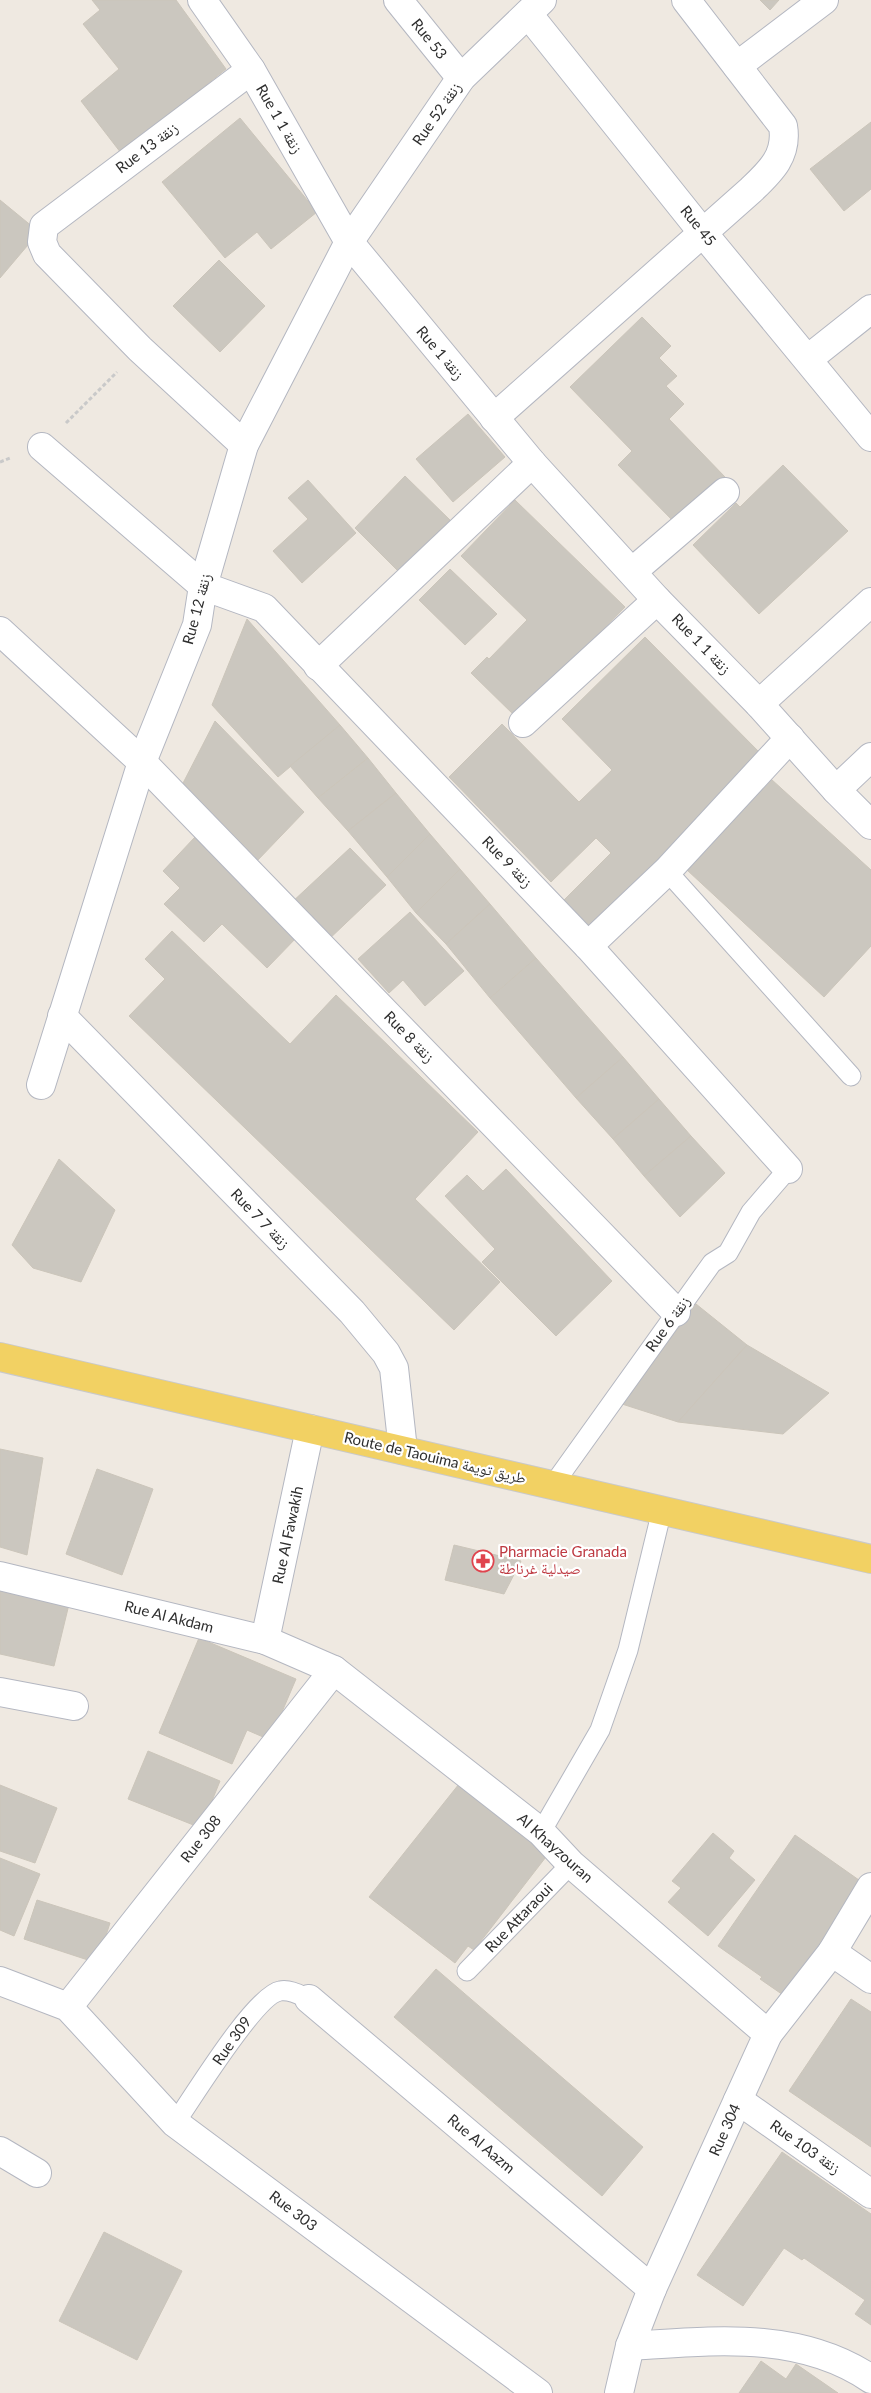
<svg xmlns="http://www.w3.org/2000/svg" width="871" height="2393" font-family="Lato,'Noto Naskh Arabic',sans-serif">
<style>
.building{fill:#cbc7bf;stroke:#cbc5ba}
.lines{fill:none;stroke-linecap:round;stroke-linejoin:round}
.service-casing{stroke:#b4b7c1;stroke-width:21}
.minor-casing{stroke:#b4b7c1;stroke-width:30}
.tertiary-casing{stroke:#b4b7c1;stroke-width:30}
.primary-casing{stroke:#c9c9c9;stroke-width:30}
.path{stroke:#c9c9c9;stroke-width:3;stroke-dasharray:4 2.5;stroke-linecap:butt}
.service{stroke:#fff;stroke-width:19}
.minor{stroke:#fff;stroke-width:28}
.tertiary{stroke:#fff;stroke-width:28}
.primary{stroke:#f2d163;stroke-width:28}
.labels{text-anchor:middle;stroke-width:4.5;stroke-linejoin:round;paint-order:stroke}
.street-label{font-size:15px;fill:#2e2e2e;stroke:#fff}
.health-label{font-size:15px;fill:#be3a42;stroke:#fff;text-anchor:start}
</style>
<rect width="100%" height="100%" fill="#efe9e1"/>
<g class="building">
<path d="M 92,0 L 176,0 L 226,69 L 121,153 L 81,101 L 119,69 L 83,24 L 100,10 Z"/>
<path d="M 760,0 L 779,0 L 770,10 Z"/>
<path d="M 240,118 L 317,212 L 271,249 L 257,232 L 225,258 L 162,182 Z"/>
<path d="M 871,122 L 871,189 L 844,211 L 810,169 Z"/>
<path d="M 0,200 L 39,232 L 0,278 Z"/>
<path d="M 219,260 L 265,306 L 220,352 L 173,306 Z"/>
<path d="M 642,317 L 671,346 L 659,358 L 677,376 L 666,386 L 684,404 L 669,419 L 725,477 L 676,524 L 618,465 L 632,451 L 570,387 Z"/>
<path d="M 468,414 L 505,457 L 453,502 L 416,459 Z"/>
<path d="M 783,465 L 848,531 L 759,614 L 693,545 L 736,503 L 740,507 Z"/>
<path d="M 405,476 L 451,521 L 400,573 L 355,528 Z"/>
<path d="M 308,480 L 356,533 L 302,583 L 273,551 L 308,519 L 288,498 Z"/>
<path d="M 515,500 L 625,607 L 517,718 L 471,673 L 487,657 L 489,659 L 527,620 L 461,556 Z"/>
<path d="M 450,569 L 497,614 L 465,645 L 419,600 Z"/>
<path d="M 247,619 L 340,725 L 278,777 L 212,705 Z"/>
<path d="M 645,637 L 763,756 L 586,930 L 561,903 L 611,853 L 596,838 L 551,882 L 449,777 L 502,724 L 579,802 L 612,770 L 562,719 Z"/>
<path d="M 215,721 L 304,812 L 256,862 L 181,787 Z"/>
<path d="M 340,725 L 368,758 L 318,798 L 290,766 Z"/>
<path d="M 368,758 L 396,793 L 348,831 L 318,798 Z"/>
<path d="M 771,779 L 871,870 L 871,946 L 824,997 L 687,870 Z"/>
<path d="M 396,793 L 430,834 L 387,877 L 348,831 Z"/>
<path d="M 430,834 L 460,869 L 416,913 L 387,877 Z"/>
<path d="M 195,837 L 298,936 L 267,968 L 222,924 L 204,942 L 164,904 L 180,888 L 163,871 Z"/>
<path d="M 350,848 L 386,885 L 326,942 L 290,904 Z"/>
<path d="M 460,869 L 490,904 L 446,944 L 416,913 Z"/>
<path d="M 490,904 L 536,958 L 490,998 L 446,944 Z"/>
<path d="M 410,912 L 464,971 L 425,1006 L 403,980 L 389,993 L 358,959 Z"/>
<path d="M 172,931 L 290,1044 L 336,995 L 478,1132 L 415,1199 L 500,1282 L 454,1330 L 129,1016 L 165,979 L 145,959 Z"/>
<path d="M 536,958 L 623,1057 L 576,1098 L 490,998 Z"/>
<path d="M 623,1057 L 659,1099 L 613,1139 L 576,1098 Z"/>
<path d="M 659,1099 L 691,1136 L 644,1176 L 613,1139 Z"/>
<path d="M 691,1136 L 725,1173 L 680,1217 L 644,1176 Z"/>
<path d="M 59,1159 L 115,1210 L 81,1282 L 33,1268 L 12,1245 Z"/>
<path d="M 506,1169 L 612,1281 L 556,1336 L 482,1262 L 495,1249 L 445,1196 L 467,1175 L 483,1191 Z"/>
<path d="M 696,1304 L 747,1345 L 678,1422 L 622,1404 Z"/>
<path d="M 747,1345 L 829,1393 L 783,1434 L 678,1422 Z"/>
<path d="M 0,1449 L 43,1458 L 27,1555 L 0,1547 Z"/>
<path d="M 97,1469 L 153,1489 L 122,1575 L 66,1554 Z"/>
<path d="M 454,1545 L 521,1561 L 504,1594 L 445,1580 Z"/>
<path d="M 0,1580 L 71,1596 L 54,1666 L 0,1654 Z"/>
<path d="M 199,1638 L 296,1679 L 270,1740 L 247,1730 L 232,1764 L 159,1733 Z"/>
<path d="M 148,1751 L 220,1781 L 201,1828 L 128,1799 Z"/>
<path d="M 459,1784 L 549,1853 L 474,1950 L 468,1946 L 455,1963 L 369,1897 Z"/>
<path d="M 0,1785 L 57,1808 L 35,1863 L 0,1851 Z"/>
<path d="M 713,1833 L 734,1851 L 729,1858 L 755,1880 L 708,1936 L 668,1902 L 681,1888 L 672,1881 Z"/>
<path d="M 795,1835 L 866,1885 L 786,1997 L 760,1979 L 762,1977 L 718,1946 Z"/>
<path d="M 0,1858 L 40,1874 L 14,1936 L 0,1930 Z"/>
<path d="M 37,1900 L 110,1923 L 97,1963 L 24,1939 Z"/>
<path d="M 436,1969 L 643,2147 L 602,2196 L 394,2017 Z"/>
<path d="M 851,1999 L 871,2012 L 871,2147 L 789,2091 Z"/>
<path d="M 782,2152 L 871,2214 L 871,2325 L 855,2314 L 865,2300 L 804,2258 L 802,2260 L 784,2248 L 743,2306 L 697,2275 Z"/>
<path d="M 104,2232 L 182,2271 L 137,2360 L 59,2321 Z"/>
<path d="M 761,2361 L 786,2379 L 796,2364 L 838,2393 L 739,2393 Z"/>
</g>
<g class="lines">
<g class="service-casing">
<g id="service">
<path d="M 667,871 L 851,1076"/>
<path d="M 553,1485 L 712,1263 L 728,1253 L 751,1212 L 788,1169"/>
<path d="M 541,1832 L 600,1730 L 628,1650 L 662,1510"/>
<path d="M 467,1971 L 571,1864"/>
<path d="M 175,2123 C 192,2099 255,1995 280,1991 C 290,1989 300,1995 309,1999"/>
</g>
</g>
<g class="minor-casing">
<g id="minor">
<path d="M 398,0 L 461,78"/>
<path d="M 528,14 L 703,233 L 871,437"/>
<path d="M 737,66 L 824,0"/>
<path d="M 808,359 L 871,309"/>
<path d="M 494,418 L 751,190 C 771,171 788,155 783,126 L 686,0"/>
<path d="M 244,445 L 140,349 L 47,254 L 42,242 L 44,226 L 251,70"/>
<path d="M 42,447 L 203,586 L 264,608 L 588,946 L 788,1169"/>
<path d="M 633,571 L 725,492"/>
<path d="M 0,631 L 142,762 L 676,1312"/>
<path d="M 318,666 L 532,463"/>
<path d="M 759,704 L 871,602"/>
<path d="M 523,723 L 657,600"/>
<path d="M 836,790 L 871,757"/>
<path d="M 588,946 L 667,871 L 790,738"/>
<path d="M 62,1016 L 352,1312 L 386,1353 L 394,1368 L 403,1450"/>
<path d="M 41,1085 L 142,762 L 197,625 L 203,586 L 244,445 L 349,242 L 461,78 L 542,0"/>
<path d="M 0,1576 L 265,1640 L 334,1670 L 541,1832 L 571,1864 L 768,2034"/>
<path d="M 265,1640 L 310,1429"/>
<path d="M 0,1692 L 74,1706"/>
<path d="M 832,1952 L 871,1979"/>
<path d="M 0,1981 L 68,2007 L 175,2123 L 538,2393"/>
<path d="M 309,1999 L 652,2289"/>
<path d="M 68,2007 L 334,1670"/>
<path d="M 738,2100 L 871,2194"/>
<path d="M 0,2151 L 37,2173"/>
<path d="M 630,2346 C 712,2341 799,2330 871,2379"/>
<path d="M 619,2393 L 630,2346 L 652,2289 L 768,2034 L 832,1952 L 871,1887"/>
</g>
</g>
<g class="tertiary-casing">
<path id="tertiary" d="M 202,0 L 251,70 L 349,242 L 532,463 L 657,600 L 759,704 L 836,790 L 871,825"/>
</g>
<g class="primary-casing">
<path id="primary" d="M 0,1357 L 871,1559"/>
</g>
<g class="path">
<path d="M 66,423 L 117,372"/>
<path d="M 0,462 L 10,458"/>
</g>
<use href="#service" class="service"/>
<use href="#minor" class="minor"/>
<use href="#tertiary" class="tertiary"/>
<use href="#primary" class="primary"/>
</g>
<defs>
<g id="pharmacy-ring" transform="scale(1.125)"><circle r="9.5" fill="#fff" stroke="#e0444e" stroke-width="1.5"/><path d="M-2-6h4v4h4v4h-4v4h-4v-4h-4v-4h4Z" fill="#e0444e"/></g>
</defs>
<g fill-rule="evenodd">
<use href="#pharmacy-ring" x="483" y="1561"/>
</g>
<g class="labels">
<g class="street-label">
<text transform="translate(429 39) rotate(51)" y="5">Rue 53</text>
<text transform="translate(437 114) rotate(-55)" y="5">Rue 52 زنقة</text>
<text transform="translate(279 119) rotate(60)" y="5">Rue 1 زنقة 1</text>
<text transform="translate(147 148) rotate(-37)" y="5">Rue 13 زنقة</text>
<text transform="translate(698 226) rotate(51)" y="5">Rue 45</text>
<text transform="translate(440 353) rotate(50)" y="5">Rue 1 زنقة</text>
<text transform="translate(197 609) rotate(-75)" y="5">Rue 12 زنقة</text>
<text transform="translate(701 644) rotate(46)" y="5">Rue 1 زنقة 1</text>
<text transform="translate(507 862) rotate(46)" y="5">Rue 9 زنقة</text>
<text transform="translate(409 1037) rotate(46)" y="5">Rue 8 زنقة</text>
<text transform="translate(260 1219) rotate(46)" y="5">Rue 7 زنقة 7</text>
<text transform="translate(668 1324) rotate(-54)" y="5">Rue 6 زنقة</text>
<text transform="translate(435 1458) rotate(13)" y="5">Route de Taouima طريق تويمة</text>
<text transform="translate(288 1535) rotate(-78)" y="5">Rue Al Fawakih</text>
<text transform="translate(169 1617) rotate(14)" y="5">Rue Al Akdam</text>
<text transform="translate(201 1839) rotate(-52)" y="5">Rue 308</text>
<text transform="translate(555 1848) rotate(42)" y="5">Al Khayzouran</text>
<text transform="translate(519 1918) rotate(-46)" y="5">Rue Attaraoui</text>
<text transform="translate(232 2041) rotate(-55)" y="5">Rue 309</text>
<text transform="translate(725 2130) rotate(-66)" y="5">Rue 304</text>
<text transform="translate(481 2144) rotate(40)" y="5">Rue Al Aazm</text>
<text transform="translate(805 2147) rotate(35)" y="5">Rue 103 زنقة</text>
<text transform="translate(293 2211) rotate(37)" y="5">Rue 303</text>
</g>
<g class="health-label">
<text x="499" y="1557">Pharmacie Granada<tspan x="499" dy="17">صيدلية غرناطة</tspan></text>
</g>
</g>
</svg>
